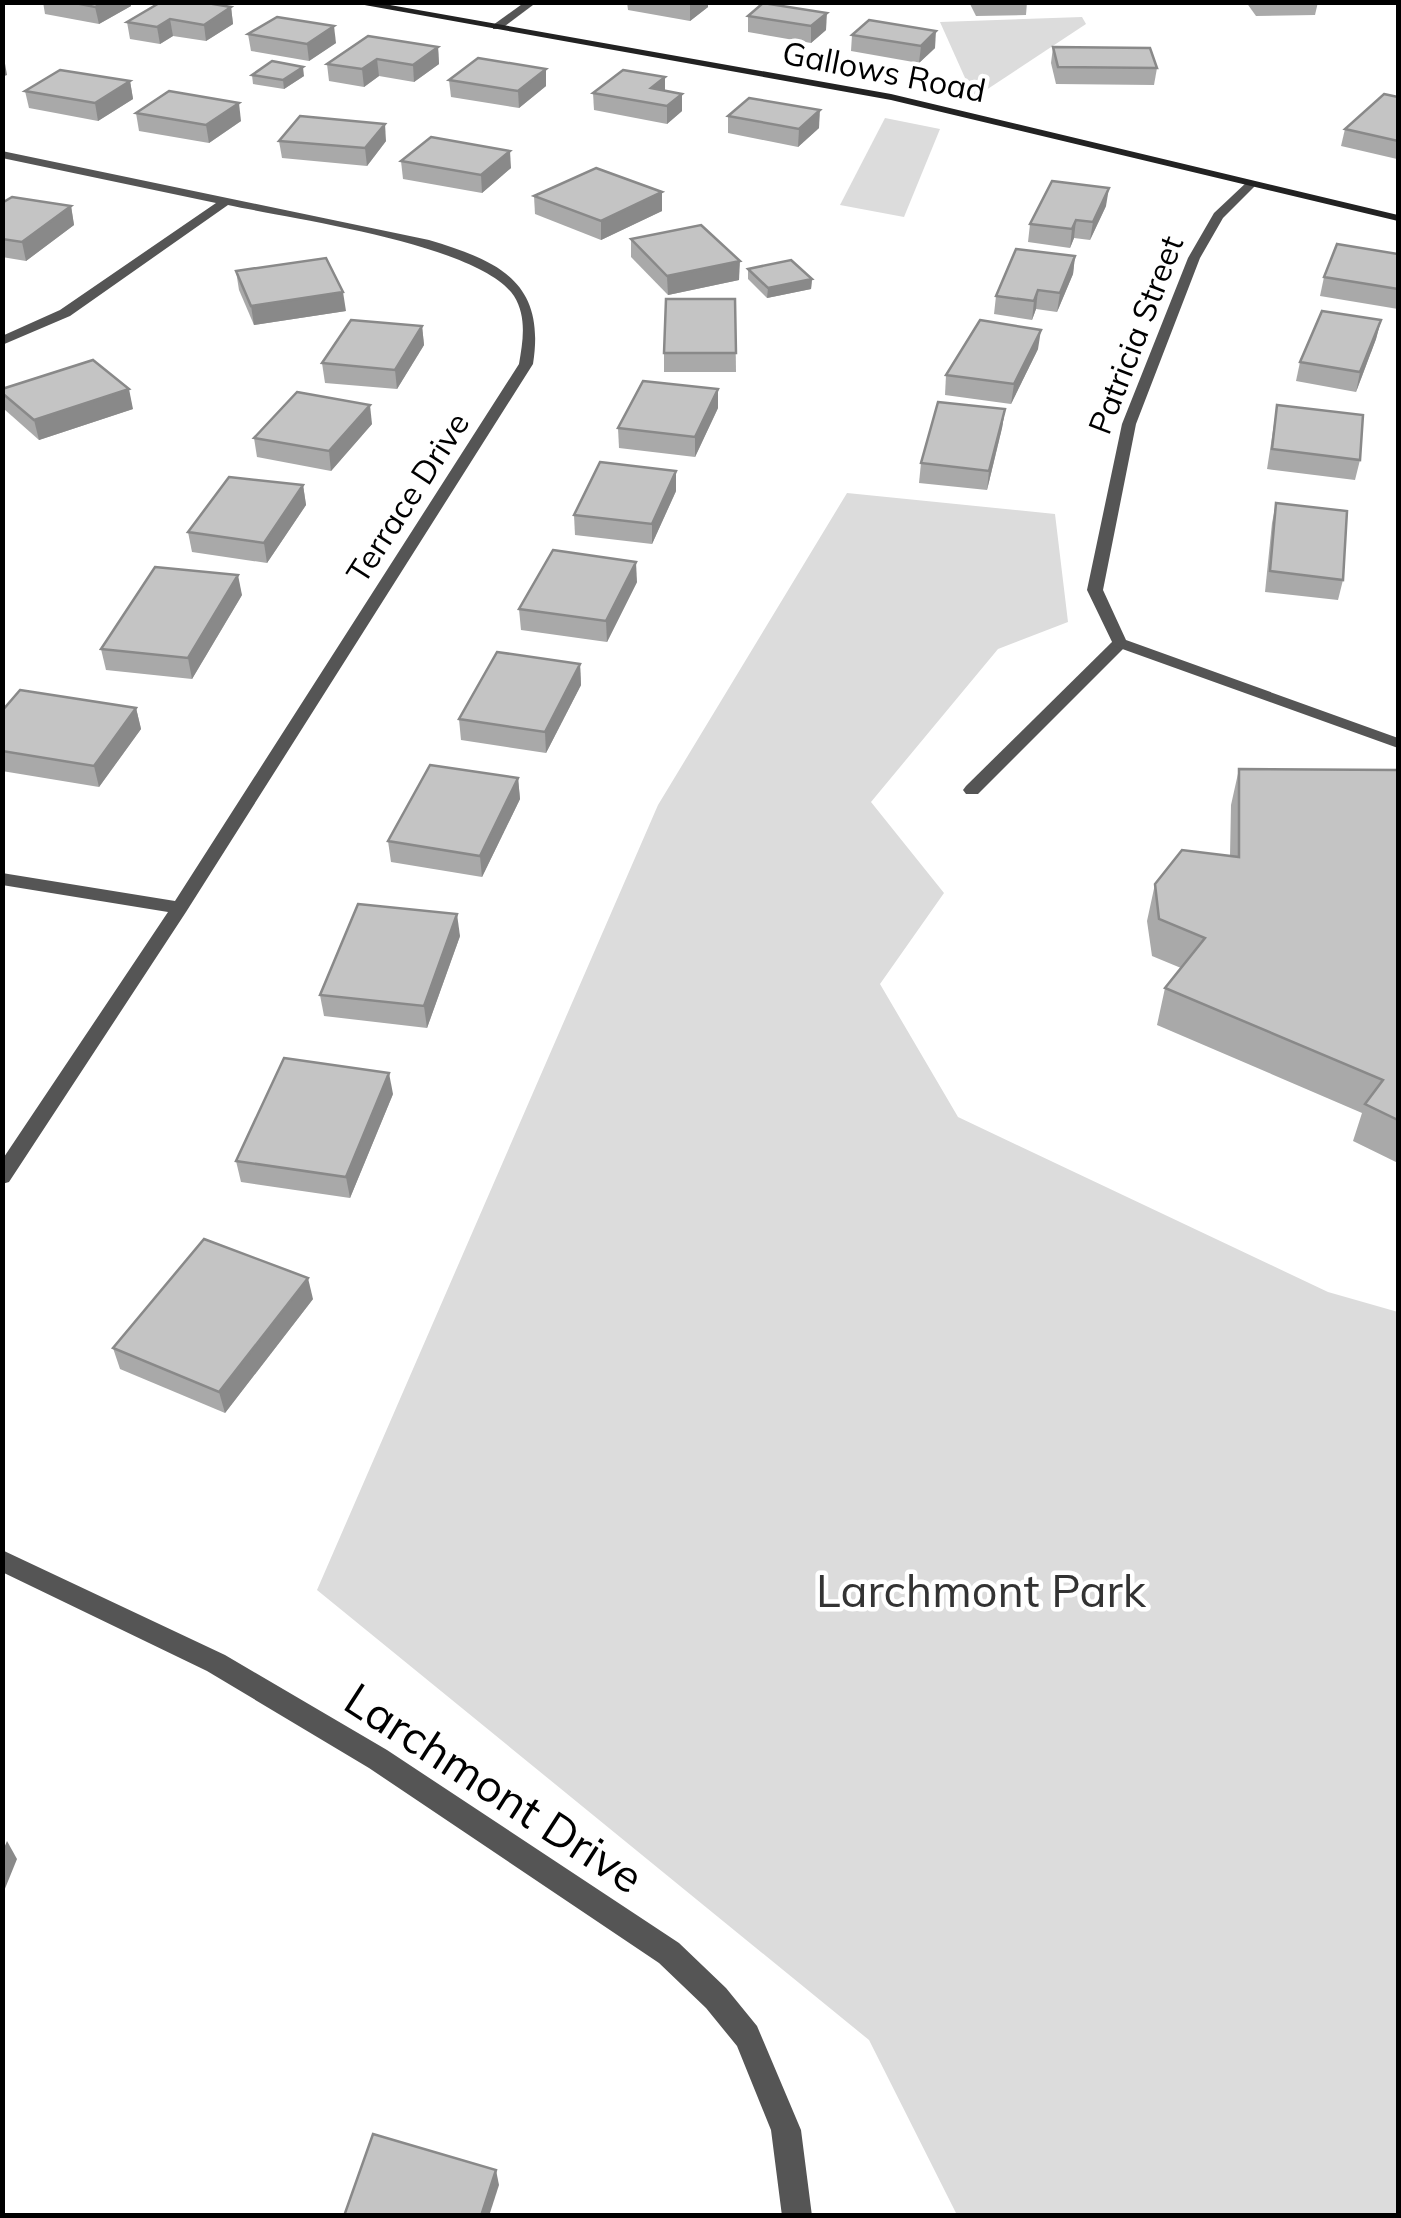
<svg xmlns="http://www.w3.org/2000/svg" width="1401" height="2218" font-family="Mulish,sans-serif">
<style>
.green{fill:#dcdcdc}
.lines{fill:none;stroke-linecap:round;stroke-linejoin:round}
.lane{fill:#555;fill-rule:evenodd}
.street{fill:#555;fill-rule:evenodd}
.secondary{fill:#222;fill-rule:evenodd}
.wall{fill:#a9a9a9}
.shaded-wall{fill:#898989}
.building{fill:#c4c4c4;stroke:#898989;stroke-width:2.5}
.labels{text-anchor:middle;stroke-width:9;stroke-linejoin:round;paint-order:stroke}
.far-street-label{font-size:32px;fill:#000;stroke:#fff}
.near-park-label{font-size:45px;fill:#333;stroke:#fff}
.near-street-label{font-size:45px;fill:#000;stroke:#fff}
</style>
<rect width="100%" height="100%" fill="#fff"/>
<g class="green">
<path d="M 1082,17 L 1086,24 L 974,98 L 940,22 Z"/>
<path d="M 885,118 L 940,129 L 904,217 L 840,205 Z"/>
<path d="M 847,493 L 1055,514 L 1068,622 L 998,649 L 871,802 L 944,893 L 880,984 L 958,1117 L 1328,1292 L 1398,1312 L 1398,2215 L 957,2215 L 869,2040 L 317,1590 L 658,805 Z"/>
</g>
<g class="lines">
<path class="lane" d="M 1120,638 L 1128,643 L 1126,646 L 978,794 L 966,794 L 963,790 L 966,786 L 1114,640 Z"/>
<g class="street">
<path d="M 525,2 L 537,2 L 501,29 L 493,29 L 493,25 Z"/>
<path d="M 2,151 L 429,240 C 499,261 546,282 533,364 L 186,912 L 9,1182 L 2,1184 L 2,1160 L 168,912 L 2,885 L 2,873 L 175,901 L 519,364 C 523,341 527,317 514,296 C 479,244 292,219 228,205 L 70,316 L 2,345 L 2,336 L 60,310 L 216,203 L 2,158 Z"/>
<path d="M 1248,181 L 1258,183 L 1223,218 L 1200,258 L 1136,424 L 1103,590 L 1126,640 L 1398,738 L 1398,748 L 1114,646 L 1087,590 L 1122,424 L 1188,258 L 1214,213 Z"/>
<path d="M 2,1550 L 225,1655 L 387,1750 L 679,1943 L 726,1988 L 757,2026 L 801,2130 L 812,2216 L 782,2216 L 771,2130 L 737,2046 L 706,2008 L 659,1963 L 369,1768 L 207,1671 L 2,1572 Z"/>
</g>
<path class="secondary" d="M 348,2 L 373,2 L 891,94 L 1398,215 L 1398,221 L 891,100 Z"/>
</g>
<g class="wall">
<path d="M 43,2 L 130,2 L 131,6 L 99,24 L 45,14 Z"/>
<path d="M 627,2 L 708,2 L 708,7 L 690,21 L 628,10 Z"/>
<path d="M 969,2 L 1027,2 L 1026,15 L 976,16 Z"/>
<path d="M 1246,2 L 1318,2 L 1315,15 L 1256,16 Z"/>
<path d="M 763,3 L 826,30 L 811,43 L 748,32 L 748,16 Z"/>
<path d="M 231,7 L 233,24 L 206,41 L 173,36 L 160,44 L 130,39 L 127,22 Z"/>
<path d="M 248,34 L 336,43 L 309,61 L 251,51 Z"/>
<path d="M 852,35 L 935,48 L 919,63 L 851,51 Z"/>
<path d="M 438,47 L 439,64 L 414,82 L 379,76 L 364,87 L 329,81 L 327,64 Z"/>
<path d="M 1053,47 L 1157,68 L 1154,85 L 1056,84 L 1051,63 Z"/>
<path d="M 252,75 L 304,76 L 284,89 L 253,84 Z"/>
<path d="M 449,80 L 546,86 L 519,108 L 451,97 Z"/>
<path d="M 130,81 L 133,99 L 98,121 L 29,108 L 25,91 Z"/>
<path d="M 665,91 L 682,111 L 667,124 L 594,110 L 593,93 Z"/>
<path d="M 1398,97 L 1398,158 L 1397,159 L 1341,146 L 1345,129 Z"/>
<path d="M 136,113 L 241,121 L 209,143 L 139,131 Z"/>
<path d="M 728,116 L 819,128 L 798,147 L 728,133 Z"/>
<path d="M 279,141 L 386,141 L 367,166 L 282,158 Z"/>
<path d="M 401,161 L 511,168 L 482,193 L 403,179 Z"/>
<path d="M 534,196 L 662,211 L 601,240 L 535,214 Z"/>
<path d="M 2,203 L 71,206 L 74,225 L 26,261 L 2,257 Z"/>
<path d="M 1106,206 L 1090,240 L 1074,238 L 1070,248 L 1028,242 L 1030,224 Z"/>
<path d="M 631,239 L 739,280 L 668,295 L 631,257 Z"/>
<path d="M 1398,254 L 1398,309 L 1320,296 L 1324,277 Z"/>
<path d="M 1075,256 L 1073,274 L 1057,312 L 1036,309 L 1032,320 L 994,314 L 996,296 Z"/>
<path d="M 748,269 L 812,279 L 811,289 L 767,298 L 748,279 Z"/>
<path d="M 236,271 L 346,311 L 254,325 L 239,290 Z"/>
<path d="M 735,299 L 736,372 L 664,372 L 664,353 Z"/>
<path d="M 1381,320 L 1376,339 L 1356,392 L 1296,381 L 1300,362 Z"/>
<path d="M 422,326 L 424,345 L 397,389 L 325,383 L 322,363 Z"/>
<path d="M 1038,349 L 1011,404 L 945,395 L 946,375 Z"/>
<path d="M 2,389 L 133,409 L 39,440 L 4,409 Z"/>
<path d="M 1277,405 L 1360,460 L 1355,480 L 1267,469 Z"/>
<path d="M 718,408 L 695,457 L 619,448 L 618,428 Z"/>
<path d="M 1005,409 L 1002,428 L 987,490 L 919,483 L 921,463 Z"/>
<path d="M 372,424 L 331,471 L 257,457 L 254,438 Z"/>
<path d="M 303,485 L 306,505 L 267,563 L 192,552 L 188,532 Z"/>
<path d="M 676,491 L 652,544 L 575,535 L 574,515 Z"/>
<path d="M 1276,503 L 1343,580 L 1338,600 L 1265,592 L 1272,523 Z"/>
<path d="M 637,582 L 607,642 L 521,630 L 519,609 Z"/>
<path d="M 242,595 L 192,679 L 106,670 L 101,649 Z"/>
<path d="M 580,664 L 581,685 L 546,753 L 461,740 L 459,719 Z"/>
<path d="M 136,708 L 141,729 L 99,787 L 2,771 L 2,711 Z"/>
<path d="M 1239,769 L 1398,770 L 1398,1163 L 1353,1141 L 1362,1113 L 1157,1025 L 1165,988 L 1181,968 L 1152,956 L 1147,921 L 1155,884 L 1230,856 L 1231,805 Z"/>
<path d="M 518,778 L 520,799 L 482,877 L 391,862 L 388,841 Z"/>
<path d="M 460,936 L 427,1028 L 324,1016 L 320,995 Z"/>
<path d="M 393,1094 L 350,1198 L 241,1182 L 236,1161 Z"/>
<path d="M 313,1299 L 225,1413 L 120,1369 L 113,1348 Z"/>
</g>
<g class="shaded-wall">
<path d="M 104,2 L 130,2 L 131,6 L 99,24 L 95,7 Z"/>
<path d="M 692,2 L 708,2 L 708,7 L 690,21 L 690,4 Z"/>
<path d="M 231,7 L 233,24 L 206,41 L 204,25 Z"/>
<path d="M 827,13 L 826,30 L 811,43 L 811,26 Z"/>
<path d="M 170,19 L 173,36 L 160,44 L 157,27 Z"/>
<path d="M 334,26 L 336,43 L 309,61 L 307,44 Z"/>
<path d="M 936,31 L 935,48 L 919,63 L 921,46 Z"/>
<path d="M 438,47 L 439,64 L 414,82 L 413,65 Z"/>
<path d="M 4,58 L 7,75 L 2,77 L 2,59 Z"/>
<path d="M 377,59 L 379,76 L 364,87 L 362,69 Z"/>
<path d="M 303,67 L 304,76 L 284,89 L 283,80 Z"/>
<path d="M 546,69 L 546,86 L 519,108 L 518,91 Z"/>
<path d="M 665,77 L 665,94 L 651,88 Z"/>
<path d="M 130,81 L 133,99 L 98,121 L 95,103 Z"/>
<path d="M 682,94 L 682,111 L 667,124 L 667,106 Z"/>
<path d="M 239,103 L 241,121 L 209,143 L 206,125 Z"/>
<path d="M 820,110 L 819,128 L 798,147 L 799,129 Z"/>
<path d="M 385,124 L 386,141 L 367,166 L 365,148 Z"/>
<path d="M 510,151 L 511,168 L 482,193 L 481,175 Z"/>
<path d="M 1109,188 L 1106,206 L 1090,240 L 1093,222 Z"/>
<path d="M 662,192 L 662,211 L 601,240 L 601,221 Z"/>
<path d="M 71,206 L 74,225 L 26,261 L 22,242 Z"/>
<path d="M 1076,220 L 1074,238 L 1070,248 L 1072,229 Z"/>
<path d="M 1075,256 L 1073,274 L 1057,312 L 1060,293 Z"/>
<path d="M 740,261 L 739,280 L 668,295 L 667,276 Z"/>
<path d="M 812,279 L 811,289 L 767,298 L 768,288 Z"/>
<path d="M 1038,290 L 1036,309 L 1032,320 L 1034,301 Z"/>
<path d="M 343,292 L 346,311 L 254,325 L 251,306 Z"/>
<path d="M 1381,320 L 1376,339 L 1356,392 L 1360,372 Z"/>
<path d="M 422,326 L 424,345 L 397,389 L 395,370 Z"/>
<path d="M 1041,330 L 1038,349 L 1011,404 L 1014,384 Z"/>
<path d="M 129,389 L 133,409 L 39,440 L 34,420 Z"/>
<path d="M 718,389 L 718,408 L 695,457 L 695,437 Z"/>
<path d="M 370,405 L 372,424 L 331,471 L 329,451 Z"/>
<path d="M 1005,409 L 1002,428 L 987,490 L 989,471 Z"/>
<path d="M 676,471 L 676,491 L 652,544 L 652,524 Z"/>
<path d="M 303,485 L 306,505 L 267,563 L 264,543 Z"/>
<path d="M 636,562 L 637,582 L 607,642 L 606,621 Z"/>
<path d="M 238,575 L 242,595 L 192,679 L 188,658 Z"/>
<path d="M 580,664 L 581,685 L 546,753 L 545,732 Z"/>
<path d="M 136,708 L 141,729 L 99,787 L 94,766 Z"/>
<path d="M 518,778 L 520,799 L 482,877 L 480,856 Z"/>
<path d="M 457,914 L 460,936 L 427,1028 L 424,1006 Z"/>
<path d="M 389,1073 L 393,1094 L 350,1198 L 346,1177 Z"/>
<path d="M 308,1278 L 313,1299 L 225,1413 L 219,1392 Z"/>
<path d="M 7,1841 L 17,1859 L 2,1896 L 2,1853 Z"/>
<path d="M 496,2170 L 499,2185 L 489,2216 L 481,2216 Z"/>
</g>
<g class="building">
<path d="M 70,2 L 104,2 L 95,7 Z"/>
<path d="M 161,2 L 201,2 L 231,7 L 204,25 L 170,19 L 157,27 L 127,22 Z"/>
<path d="M 763,3 L 827,13 L 811,26 L 748,16 Z"/>
<path d="M 277,17 L 334,26 L 307,44 L 248,34 Z"/>
<path d="M 869,20 L 936,31 L 921,46 L 852,35 Z"/>
<path d="M 368,36 L 438,47 L 413,65 L 377,59 L 362,69 L 327,64 Z"/>
<path d="M 1053,47 L 1150,48 L 1157,68 L 1058,67 Z"/>
<path d="M 478,58 L 546,69 L 518,91 L 449,80 Z"/>
<path d="M 272,61 L 303,67 L 283,80 L 252,75 Z"/>
<path d="M 60,70 L 130,81 L 95,103 L 25,91 Z"/>
<path d="M 623,70 L 665,77 L 651,88 L 682,94 L 667,106 L 593,93 Z"/>
<path d="M 169,91 L 239,103 L 206,125 L 136,113 Z"/>
<path d="M 1384,94 L 1398,97 L 1398,141 L 1345,129 Z"/>
<path d="M 749,98 L 820,110 L 799,129 L 728,116 Z"/>
<path d="M 300,116 L 385,124 L 365,148 L 279,141 Z"/>
<path d="M 431,137 L 510,151 L 481,175 L 401,161 Z"/>
<path d="M 596,168 L 662,192 L 601,221 L 534,196 Z"/>
<path d="M 1052,181 L 1109,188 L 1093,222 L 1076,220 L 1072,229 L 1030,224 Z"/>
<path d="M 12,197 L 71,206 L 22,242 L 2,239 L 2,203 Z"/>
<path d="M 701,225 L 740,261 L 667,276 L 631,239 Z"/>
<path d="M 1337,244 L 1398,254 L 1398,289 L 1324,277 Z"/>
<path d="M 1016,249 L 1075,256 L 1060,293 L 1038,290 L 1034,301 L 996,296 Z"/>
<path d="M 326,258 L 343,292 L 251,306 L 236,271 Z"/>
<path d="M 791,260 L 812,279 L 768,288 L 748,269 Z"/>
<path d="M 666,299 L 735,299 L 736,353 L 664,353 Z"/>
<path d="M 1322,311 L 1381,320 L 1360,372 L 1300,362 Z"/>
<path d="M 351,320 L 422,326 L 395,370 L 322,363 Z"/>
<path d="M 980,320 L 1041,330 L 1014,384 L 946,375 Z"/>
<path d="M 93,360 L 129,389 L 34,420 L 2,393 L 2,389 Z"/>
<path d="M 643,381 L 718,389 L 695,437 L 618,428 Z"/>
<path d="M 297,392 L 370,405 L 329,451 L 254,438 Z"/>
<path d="M 938,402 L 1005,409 L 989,471 L 921,463 Z"/>
<path d="M 1277,405 L 1363,415 L 1360,460 L 1272,449 Z"/>
<path d="M 600,462 L 676,471 L 652,524 L 574,515 Z"/>
<path d="M 229,477 L 303,485 L 264,543 L 188,532 Z"/>
<path d="M 1276,503 L 1347,511 L 1343,580 L 1270,571 Z"/>
<path d="M 553,550 L 636,562 L 606,621 L 519,609 Z"/>
<path d="M 155,567 L 238,575 L 188,658 L 101,649 Z"/>
<path d="M 497,652 L 580,664 L 545,732 L 459,719 Z"/>
<path d="M 20,690 L 136,708 L 94,766 L 2,751 L 2,711 Z"/>
<path d="M 430,765 L 518,778 L 480,856 L 388,841 Z"/>
<path d="M 1239,769 L 1398,770 L 1398,1120 L 1365,1104 L 1383,1080 L 1165,988 L 1205,938 L 1159,919 L 1155,884 L 1182,850 L 1239,857 Z"/>
<path d="M 358,904 L 457,914 L 424,1006 L 320,995 Z"/>
<path d="M 284,1058 L 389,1073 L 346,1177 L 236,1161 Z"/>
<path d="M 204,1239 L 308,1278 L 219,1392 L 113,1348 Z"/>
<path d="M 373,2134 L 496,2170 L 481,2216 L 344,2216 Z"/>
</g>
<g class="labels">
<g class="far-street-label">
<text transform="translate(884 72) rotate(11)" y="11">Gallows Road</text>
<text transform="translate(1136 335) rotate(-69)" y="11">Patricia Street</text>
<text transform="translate(408 498) rotate(-57)" y="11">Terrace Drive</text>
</g>
<g class="near-park-label">
<text x="981" y="1607">Larchmont Park</text>
</g>
<g class="near-street-label">
<text transform="translate(494 1788) rotate(33)" y="16">Larchmont Drive</text>
</g>
</g>
<rect width="1401" height="2218" fill="none" stroke="#000000" stroke-width="10"/>
</svg>
